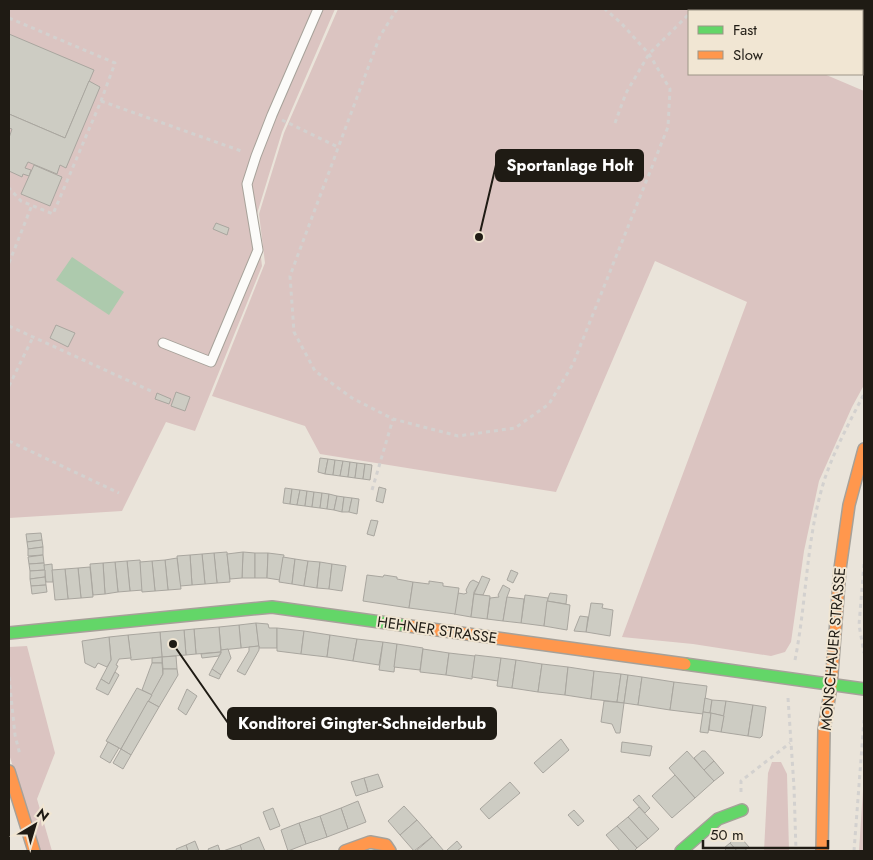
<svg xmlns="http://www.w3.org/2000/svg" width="873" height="860" font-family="Jost,sans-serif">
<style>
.green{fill:#dbc4c1}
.water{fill:#adcaad}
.building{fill:#cdccc3;stroke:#a9a69f}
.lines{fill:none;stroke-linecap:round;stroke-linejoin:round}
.lane-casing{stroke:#a6a199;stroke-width:11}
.fast-casing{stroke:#a6a199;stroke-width:14}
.slow-casing{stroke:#a6a199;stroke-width:14}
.path{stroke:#d3d1cf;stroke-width:3;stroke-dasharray:4 4;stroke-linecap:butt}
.lane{stroke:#fcfbf9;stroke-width:9}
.fast{stroke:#63d668;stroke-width:11}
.slow{stroke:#ff974d;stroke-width:11}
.labels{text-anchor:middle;stroke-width:4;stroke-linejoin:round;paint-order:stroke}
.street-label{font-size:15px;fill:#1f1b14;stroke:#f1e6d3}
.leader{fill:none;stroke:#1f1b14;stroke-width:2}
.callout-dot{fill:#1f1b14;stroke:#f1e6d3;stroke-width:2}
.callout{fill:#1f1b14;stroke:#1f1b14;stroke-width:2}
.callout-label{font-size:16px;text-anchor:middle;font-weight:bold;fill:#fff}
</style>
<rect width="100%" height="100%" fill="#eae4da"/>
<g class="green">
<path d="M 9,9 L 335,9 L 282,132 L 256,217 L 262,266 L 195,431 L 166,422 L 122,511 L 9,518 Z"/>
<path d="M 338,9 L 738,9 L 737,11 L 689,11 L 689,74 L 824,74 L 864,91 L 864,385 L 852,407 L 819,481 L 804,551 L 791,642 L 785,652 L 771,656 L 693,644 L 622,637 L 747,302 L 655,261 L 556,492 L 320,454 L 305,426 L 212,396 L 265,263 L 259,214 L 284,133 Z"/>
<path d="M 27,646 L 55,753 L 37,799 L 52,851 L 39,851 L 9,754 L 9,647 Z"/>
<path d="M 772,762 L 781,762 L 787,774 L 789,851 L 764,851 L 768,773 Z"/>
<path d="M 864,775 L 864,851 L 859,851 Z"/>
</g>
<path class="water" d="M 72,257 L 124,292 L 109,315 L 56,280 Z"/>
<g class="building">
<path d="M 779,9 L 863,9 L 862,12 L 784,11 Z"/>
<path d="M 863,9 L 864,9 L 864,45 L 862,44 Z"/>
<path d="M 9,34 L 94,70 L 65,138 L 9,114 Z"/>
<path d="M 89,81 L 100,87 L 66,168 L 60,165 L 57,174 L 28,162 L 25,168 L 31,170 L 29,176 L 23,174 L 22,177 L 9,171 L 9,138 L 12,129 L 9,128 L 9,114 L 65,138 Z"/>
<path d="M 34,165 L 62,177 L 50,206 L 21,194 Z"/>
<path d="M 216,223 L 229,228 L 227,235 L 213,229 Z"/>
<path d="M 56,325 L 75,333 L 68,347 L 50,338 Z"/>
<path d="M 176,392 L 190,397 L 185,411 L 171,406 Z"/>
<path d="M 157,393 L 171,399 L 169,404 L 155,399 Z"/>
<path d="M 320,458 L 328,459 L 325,474 L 318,472 Z"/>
<path d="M 328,459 L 335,460 L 333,475 L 325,474 Z"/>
<path d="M 335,460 L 343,461 L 340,476 L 333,475 Z"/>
<path d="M 343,461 L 350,462 L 348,477 L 340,476 Z"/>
<path d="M 350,462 L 357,463 L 355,478 L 348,477 Z"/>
<path d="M 357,463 L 365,464 L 363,479 L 355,478 Z"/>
<path d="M 365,464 L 372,465 L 370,480 L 363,479 Z"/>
<path d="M 379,487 L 386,489 L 383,503 L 376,501 Z"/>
<path d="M 285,488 L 292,489 L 290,504 L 283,503 Z"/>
<path d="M 292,489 L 300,490 L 297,505 L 290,504 Z"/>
<path d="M 300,490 L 307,491 L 305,506 L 297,505 Z"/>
<path d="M 307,491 L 314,492 L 312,507 L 305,506 Z"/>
<path d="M 314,492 L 322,493 L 320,508 L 312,507 Z"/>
<path d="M 322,493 L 329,494 L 327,509 L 320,508 Z"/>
<path d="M 329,494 L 337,496 L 334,510 L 327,509 Z"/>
<path d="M 337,496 L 344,497 L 342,512 L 334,510 Z"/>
<path d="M 344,497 L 352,498 L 349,512 L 342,512 Z"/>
<path d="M 352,498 L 359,499 L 357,514 L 349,512 Z"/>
<path d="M 371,520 L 378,521 L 374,536 L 367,534 Z"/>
<path d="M 41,533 L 42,540 L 27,542 L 26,534 Z"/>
<path d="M 42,540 L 43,547 L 28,549 L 27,542 Z"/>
<path d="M 43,547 L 43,555 L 28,556 L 28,549 Z"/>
<path d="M 227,552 L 230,582 L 217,583 L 214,553 Z"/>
<path d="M 243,552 L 255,553 L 255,578 L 242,578 Z"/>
<path d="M 243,552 L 242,578 L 230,579 L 227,554 Z"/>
<path d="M 214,553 L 217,583 L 205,584 L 202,554 Z"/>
<path d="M 255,553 L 268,553 L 267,578 L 255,578 Z"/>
<path d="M 268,553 L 284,555 L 280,580 L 267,578 Z"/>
<path d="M 202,554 L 205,584 L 192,585 L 190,555 Z"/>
<path d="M 43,555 L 44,563 L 29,564 L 28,557 Z"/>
<path d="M 190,555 L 192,585 L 180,586 L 177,556 Z"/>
<path d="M 283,557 L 295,559 L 292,584 L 279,582 Z"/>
<path d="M 177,558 L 181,589 L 168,590 L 165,560 Z"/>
<path d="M 295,559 L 308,561 L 304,586 L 292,584 Z"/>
<path d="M 140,560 L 143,590 L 130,591 L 127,561 Z"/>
<path d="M 165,560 L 168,590 L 155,591 L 152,561 Z"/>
<path d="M 127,561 L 130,591 L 118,592 L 115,562 Z"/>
<path d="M 152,561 L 155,591 L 142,592 L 140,562 Z"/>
<path d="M 308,561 L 320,562 L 317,588 L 304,586 Z"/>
<path d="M 115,562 L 118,592 L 105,594 L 103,563 Z"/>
<path d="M 320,562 L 332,564 L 329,589 L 317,588 Z"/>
<path d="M 44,563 L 45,570 L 30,571 L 29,564 Z"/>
<path d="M 103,563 L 105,594 L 93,595 L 90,564 Z"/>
<path d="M 52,564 L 53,582 L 46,582 L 44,565 Z"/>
<path d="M 332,564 L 346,566 L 342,591 L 329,589 Z"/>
<path d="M 90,567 L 93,597 L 81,598 L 78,568 Z"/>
<path d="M 78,568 L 81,598 L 68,599 L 65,569 Z"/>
<path d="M 65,569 L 68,599 L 55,600 L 52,570 Z"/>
<path d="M 45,570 L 45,577 L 30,579 L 30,571 Z"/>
<path d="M 511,570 L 518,573 L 513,583 L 507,580 Z"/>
<path d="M 367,575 L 383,577 L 384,575 L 397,577 L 397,579 L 413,582 L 409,608 L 363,601 Z"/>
<path d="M 482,576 L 490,579 L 483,595 L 474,594 Z"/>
<path d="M 45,577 L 46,585 L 31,586 L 30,579 Z"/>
<path d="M 473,580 L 479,583 L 474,592 L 471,617 L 454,614 L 458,593 L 464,594 L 467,593 L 466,590 L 470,582 Z"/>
<path d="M 429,581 L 443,583 L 443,586 L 459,588 L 455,614 L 409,608 L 413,582 L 429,584 Z"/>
<path d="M 46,585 L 47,592 L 32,594 L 31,586 Z"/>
<path d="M 503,585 L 510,589 L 507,597 L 503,621 L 487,619 L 490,598 L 499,597 L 498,595 Z"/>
<path d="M 550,593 L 567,595 L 566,604 L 547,601 Z"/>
<path d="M 474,594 L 490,596 L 487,619 L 471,617 Z"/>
<path d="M 525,595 L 548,598 L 544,626 L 521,623 Z"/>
<path d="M 507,597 L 524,599 L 521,623 L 503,621 Z"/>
<path d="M 547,601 L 570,605 L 567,630 L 544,626 Z"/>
<path d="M 591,603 L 603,604 L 602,608 L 613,610 L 610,636 L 586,632 Z"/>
<path d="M 580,616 L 588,617 L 586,632 L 574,631 Z"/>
<path d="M 256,623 L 259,646 L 241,648 L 239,625 Z"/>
<path d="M 256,623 L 268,624 L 269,628 L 277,628 L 277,648 L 259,648 Z"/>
<path d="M 239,625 L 241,648 L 221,650 L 219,627 Z"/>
<path d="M 219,627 L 221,652 L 196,654 L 194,629 Z"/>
<path d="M 277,628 L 304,631 L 301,654 L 277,651 Z"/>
<path d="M 194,629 L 196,654 L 186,655 L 184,630 Z"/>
<path d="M 184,630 L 186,655 L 162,657 L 160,632 Z"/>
<path d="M 304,631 L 330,635 L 327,657 L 301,654 Z"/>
<path d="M 160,632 L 162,657 L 131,660 L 128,635 Z"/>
<path d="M 128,635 L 131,658 L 119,659 L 116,665 L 118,666 L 109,684 L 101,679 L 111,660 L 109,637 Z"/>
<path d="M 330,635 L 357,639 L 353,661 L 327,657 Z"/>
<path d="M 109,637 L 111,660 L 107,667 L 98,663 L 95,668 L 85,663 L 82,641 Z"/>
<path d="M 357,639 L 383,642 L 379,665 L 353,661 Z"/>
<path d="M 383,642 L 397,644 L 394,672 L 379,670 Z"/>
<path d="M 397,644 L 423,648 L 420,670 L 394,667 Z"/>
<path d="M 259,646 L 259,650 L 245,675 L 237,671 L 249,651 L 249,647 Z"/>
<path d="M 228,649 L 231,658 L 221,675 L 212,669 L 221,653 L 221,650 Z"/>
<path d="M 423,649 L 449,653 L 446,675 L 420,672 Z"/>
<path d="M 221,652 L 219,656 L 202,658 L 201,654 Z"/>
<path d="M 449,653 L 475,656 L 472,679 L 446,675 Z"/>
<path d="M 475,655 L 501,658 L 498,681 L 472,677 Z"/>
<path d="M 176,656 L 177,669 L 163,669 L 162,657 Z"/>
<path d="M 162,657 L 162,663 L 152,663 L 152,658 Z"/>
<path d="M 501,658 L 516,660 L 512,688 L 497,686 Z"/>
<path d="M 516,660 L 542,664 L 538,692 L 512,688 Z"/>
<path d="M 152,663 L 162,663 L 163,674 L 152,695 L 142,690 Z"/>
<path d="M 542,664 L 568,667 L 565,695 L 538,692 Z"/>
<path d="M 568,667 L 594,671 L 591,699 L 565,695 Z"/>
<path d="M 163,669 L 177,669 L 178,675 L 159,707 L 148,701 L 163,674 Z"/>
<path d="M 212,669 L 221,675 L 219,679 L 209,675 Z"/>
<path d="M 594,671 L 621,674 L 617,702 L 591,699 Z"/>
<path d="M 115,672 L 119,675 L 108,695 L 96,689 L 101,679 L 109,684 Z"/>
<path d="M 621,674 L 628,675 L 624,703 L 617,702 Z"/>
<path d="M 628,675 L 642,677 L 638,705 L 624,703 Z"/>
<path d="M 642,677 L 674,682 L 670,710 L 638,705 Z"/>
<path d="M 674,682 L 707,686 L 703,714 L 670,710 Z"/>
<path d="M 137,688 L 152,695 L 121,749 L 106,741 Z"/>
<path d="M 187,689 L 197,696 L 186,715 L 178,709 Z"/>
<path d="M 705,698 L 712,700 L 710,713 L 703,712 Z"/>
<path d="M 712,700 L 726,701 L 724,716 L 710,713 Z"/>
<path d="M 148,701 L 159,707 L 131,755 L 121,749 Z"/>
<path d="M 604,701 L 624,703 L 620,733 L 616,733 L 612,724 L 601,722 Z"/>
<path d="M 726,701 L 753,705 L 748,736 L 721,732 Z"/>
<path d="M 753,705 L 766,707 L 762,736 L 760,738 L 748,736 Z"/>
<path d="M 703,712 L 711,713 L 708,733 L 700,732 Z"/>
<path d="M 711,713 L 724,716 L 721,732 L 709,730 Z"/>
<path d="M 561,739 L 569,750 L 543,773 L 534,763 Z"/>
<path d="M 108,742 L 119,748 L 110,763 L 100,757 Z"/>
<path d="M 622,742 L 652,746 L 650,756 L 621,752 Z"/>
<path d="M 121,749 L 131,755 L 123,769 L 113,763 Z"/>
<path d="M 687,751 L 714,781 L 695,798 L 669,768 Z"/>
<path d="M 702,751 L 705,751 L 714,761 L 704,770 L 694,758 Z"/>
<path d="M 714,761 L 724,773 L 714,781 L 704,770 Z"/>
<path d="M 378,774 L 383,787 L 368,792 L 364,778 Z"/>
<path d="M 675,775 L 695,798 L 672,818 L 652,796 Z"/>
<path d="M 364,778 L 368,792 L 356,796 L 351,782 Z"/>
<path d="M 510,782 L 520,793 L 489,819 L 480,809 Z"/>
<path d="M 639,795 L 650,808 L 645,813 L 633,800 Z"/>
<path d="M 358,801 L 366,822 L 348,829 L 341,808 Z"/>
<path d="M 404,806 L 417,820 L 400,835 L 388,821 Z"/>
<path d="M 639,807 L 659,829 L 648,839 L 628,817 Z"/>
<path d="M 273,808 L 280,826 L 270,830 L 263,812 Z"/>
<path d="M 341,808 L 348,829 L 327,837 L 320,816 Z"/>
<path d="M 574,810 L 584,821 L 578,826 L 568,815 Z"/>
<path d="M 320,816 L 327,837 L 306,844 L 299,823 Z"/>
<path d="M 628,817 L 648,839 L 637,848 L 617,826 Z"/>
<path d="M 417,820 L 432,837 L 414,851 L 400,835 Z"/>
<path d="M 299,823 L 306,844 L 288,851 L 281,830 Z"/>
<path d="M 617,826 L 637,848 L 634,851 L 620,851 L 606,835 Z"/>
<path d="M 259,837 L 265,851 L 242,851 L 240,845 Z"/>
<path d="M 432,837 L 444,851 L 416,851 Z"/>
<path d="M 735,838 L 742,839 L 749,847 L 744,851 L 737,851 L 730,843 Z"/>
<path d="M 195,841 L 199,851 L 188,851 L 186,845 Z"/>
<path d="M 457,841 L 462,847 L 457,851 L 448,851 L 447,850 Z"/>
<path d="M 730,843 L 737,851 L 727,851 L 724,848 Z"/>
<path d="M 186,845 L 188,851 L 177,851 L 176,849 Z"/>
<path d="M 218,845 L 220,851 L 209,851 L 208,849 Z"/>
<path d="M 240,845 L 242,851 L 223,851 Z"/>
</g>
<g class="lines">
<g class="lane-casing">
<path id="lane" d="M 163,343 L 211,362 L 258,250 L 247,184 L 256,156 L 272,115 L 318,9"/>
</g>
<g class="fast-casing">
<g id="fast">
<path d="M 9,633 L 272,607 L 409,626"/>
<path d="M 685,664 L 864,689"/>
<path d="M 681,851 L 718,819 L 742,810"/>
</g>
</g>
<g class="slow-casing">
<g id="slow">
<path d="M 409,626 L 685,664"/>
<path d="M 9,771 L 34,851"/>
<path d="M 345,851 L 370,842 L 386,845 L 390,851"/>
<path d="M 822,851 L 824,730 L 831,686 L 840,569 L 849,505 L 864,449"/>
</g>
</g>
<g class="path">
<path d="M 397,9 L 380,36 L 290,276 L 294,332 L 315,371 L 352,398 L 393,419 L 458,436 L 515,428 L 549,404 L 573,364 L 668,127 L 670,89 L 649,54 L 621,23 L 605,9"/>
<path d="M 692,11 L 695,9"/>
<path d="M 9,18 L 115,63 L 101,101 L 53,214 L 21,201 L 9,188"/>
<path d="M 101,101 L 244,152"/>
<path d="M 282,120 L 338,147"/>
<path d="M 615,123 L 626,93 L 649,54 L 689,14"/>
<path d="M 9,263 L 32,205"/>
<path d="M 9,326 L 151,391"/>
<path d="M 9,386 L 33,337"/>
<path d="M 9,441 L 119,493"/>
<path d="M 372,490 L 393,419"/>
<path d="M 864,564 L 859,625 L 864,653"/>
<path d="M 795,660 C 807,600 806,537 825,478 C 835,449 850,421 864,394"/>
<path d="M 9,677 L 15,735 L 20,755"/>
<path d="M 788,698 L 794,787 L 796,851"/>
<path d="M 741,792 L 741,781 L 790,743"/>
<path d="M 854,851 L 864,720"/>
</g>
<use href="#lane" class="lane"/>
<use href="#fast" class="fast"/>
<use href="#slow" class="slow"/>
</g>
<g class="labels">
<g class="street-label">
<text transform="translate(437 630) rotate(8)" y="5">HEHNER STRASSE</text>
<text transform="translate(833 649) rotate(-85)" y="5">MONSCHAUER STRASSE</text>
</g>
</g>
<path class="leader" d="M479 237L496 165M173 644L228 723"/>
<g class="callout-dot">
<circle cx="479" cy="237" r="5"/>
<circle cx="173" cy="644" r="5"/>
</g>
<g class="callout">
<rect x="496" y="150" width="147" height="31" rx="5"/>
<rect x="228" y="708" width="268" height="31" rx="5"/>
</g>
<g class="callout-label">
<text x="570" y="171">Sportanlage Holt</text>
<text x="362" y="729">Konditorei Gingter-Schneiderbub</text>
</g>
<rect width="873" height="860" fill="none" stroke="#1f1b14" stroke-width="20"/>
<rect x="688" y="10" width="175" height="65" fill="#f1e6d3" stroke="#9d9587"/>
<rect x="698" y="26" width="25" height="8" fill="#63d668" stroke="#9d9587"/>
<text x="733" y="35" font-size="15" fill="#1f1b14">Fast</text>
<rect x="698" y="51" width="25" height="8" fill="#ff974d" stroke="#9d9587"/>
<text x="733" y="60" font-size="15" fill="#1f1b14">Slow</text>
<g transform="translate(35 825) rotate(38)" stroke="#f1e6d3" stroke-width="4" paint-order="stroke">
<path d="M0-4L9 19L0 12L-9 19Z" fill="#1f1b14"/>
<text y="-8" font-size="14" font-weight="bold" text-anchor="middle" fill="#1f1b14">N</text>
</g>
<path d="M703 840v8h125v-8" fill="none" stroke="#1f1b14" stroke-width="2.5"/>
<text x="710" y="840" font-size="15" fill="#1f1b14" stroke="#f1e6d3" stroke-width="4" paint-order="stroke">50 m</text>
</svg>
